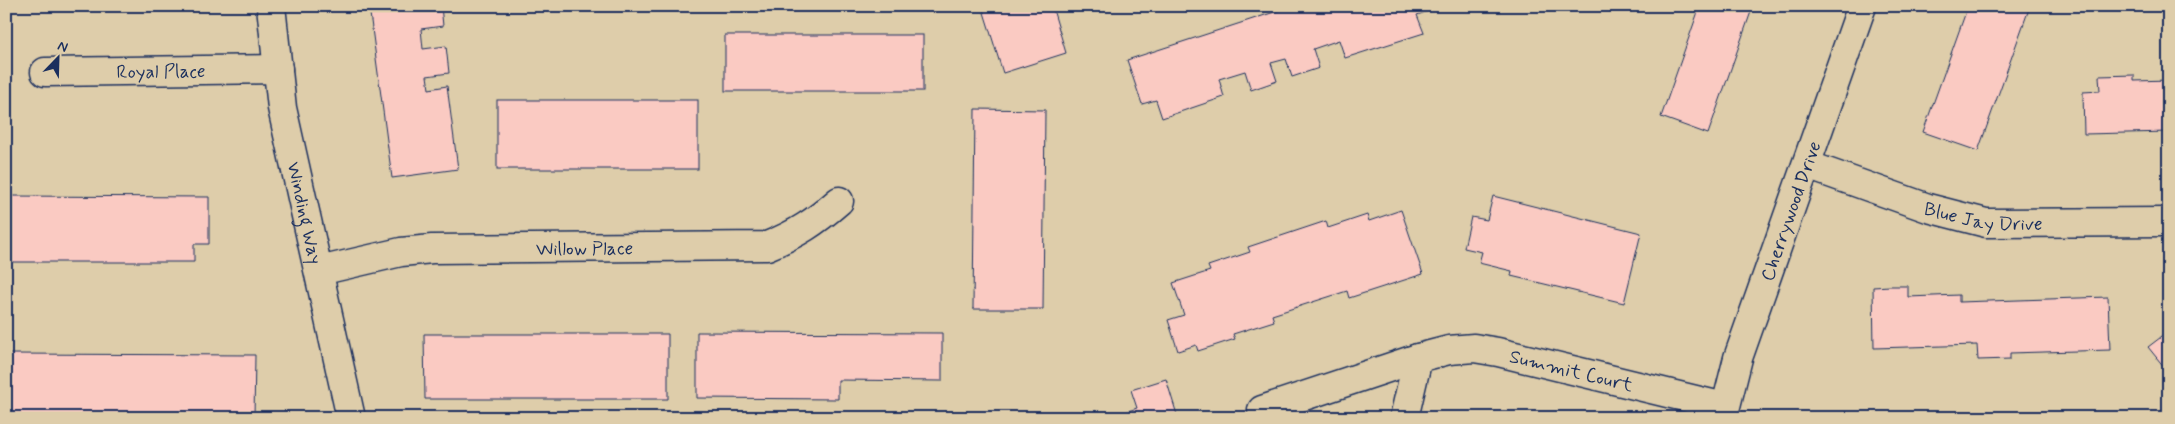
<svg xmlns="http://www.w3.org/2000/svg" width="2175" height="424" font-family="Mynerve,sans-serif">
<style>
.building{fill:#facac2;stroke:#1b2f5e}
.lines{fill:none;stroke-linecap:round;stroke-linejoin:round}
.minor-casing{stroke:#1b2f5e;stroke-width:31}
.minor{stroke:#decdaa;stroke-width:28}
.labels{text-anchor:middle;stroke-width:5;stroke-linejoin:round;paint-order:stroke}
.street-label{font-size:19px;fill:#1b2f5e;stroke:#decdaa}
</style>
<rect width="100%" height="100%" fill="#decdaa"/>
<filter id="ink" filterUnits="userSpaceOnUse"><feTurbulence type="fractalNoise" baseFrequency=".02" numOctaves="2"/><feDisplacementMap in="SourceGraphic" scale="10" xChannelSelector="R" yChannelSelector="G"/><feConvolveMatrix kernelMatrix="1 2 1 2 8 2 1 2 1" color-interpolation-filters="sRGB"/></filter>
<g filter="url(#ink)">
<g class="building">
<path d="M 369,6 L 441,6 L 443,26 L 421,29 L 423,49 L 446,46 L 449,73 L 427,76 L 429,89 L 447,86 L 458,169 L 392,178 Z"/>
<path d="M 982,6 L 1052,6 L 1066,53 L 1003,73 Z"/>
<path d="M 1293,6 L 1443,6 L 1417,15 L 1424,33 L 1345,58 L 1339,40 L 1313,49 L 1319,68 L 1292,77 L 1286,59 L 1271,63 L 1277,81 L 1251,90 L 1245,71 L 1219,79 L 1224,97 L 1162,118 L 1156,100 L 1142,104 L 1127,60 Z"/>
<path d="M 1700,6 L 1753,6 L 1708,134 L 1661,117 Z"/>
<path d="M 1968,6 L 2030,6 L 1978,151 L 1923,132 Z"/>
<rect x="725" y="35" width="198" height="56"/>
<path d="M 2134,75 L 2134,81 L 2169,80 L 2169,132 L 2084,134 L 2083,92 L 2100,91 L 2099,76 Z"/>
<rect x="497" y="100" width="201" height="69"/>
<path d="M 975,109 L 1045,110 L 1043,309 L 973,309 Z"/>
<path d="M 10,196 L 209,197 L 209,244 L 194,244 L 194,262 L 10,262 Z"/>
<path d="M 1493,196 L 1641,233 L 1624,303 L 1511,276 L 1512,271 L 1479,263 L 1482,252 L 1464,248 L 1471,217 L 1487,220 Z"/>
<path d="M 1401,210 L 1423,274 L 1349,298 L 1347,291 L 1272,315 L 1274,321 L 1233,334 L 1235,339 L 1198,351 L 1196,345 L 1178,351 L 1168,320 L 1184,315 L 1173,283 L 1210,271 L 1208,266 L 1250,252 L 1248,247 L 1326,221 L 1328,228 L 1367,215 L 1369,221 Z"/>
<path d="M 1890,286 L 1908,286 L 1908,297 L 1959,295 L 1959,302 L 2108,297 L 2110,350 L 2010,353 L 2010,359 L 1978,360 L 1977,345 L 1874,348 L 1873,287 Z"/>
<path d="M 2169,331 L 2169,373 L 2148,347 Z"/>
<path d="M 697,332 L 942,333 L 942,381 L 838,380 L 838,399 L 697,398 Z"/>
<path d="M 424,334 L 668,334 L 668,399 L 425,399 Z"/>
<path d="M 7,354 L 255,355 L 254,418 L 7,418 Z"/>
<path d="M 1166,379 L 1178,418 L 1108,418 L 1137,408 L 1131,390 Z"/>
<path d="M 1886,415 L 1886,418 L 1823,418 L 1823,416 Z"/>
</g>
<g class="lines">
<g class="minor-casing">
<g id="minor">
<path id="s1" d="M 271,6 L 282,108 L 351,418"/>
<path id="s2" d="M 45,72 L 278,69"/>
<path id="s3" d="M 1807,165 L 1928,208 L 1986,223 L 2169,222"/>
<path id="s4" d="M 319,271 L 401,252 L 432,249 L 767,246 C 797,234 815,222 839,201"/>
<path id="s5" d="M 1265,418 L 1262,410 L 1418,358 L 1449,350 L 1474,348 L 1498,352 L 1725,407"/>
<path d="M 1404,418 L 1418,358"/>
<path id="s6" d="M 1723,418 L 1738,358 L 1862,6"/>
</g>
</g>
<use href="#minor" class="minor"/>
</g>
</g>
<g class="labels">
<g class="street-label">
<text dy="7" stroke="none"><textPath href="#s2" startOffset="116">Royal Place</textPath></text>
<text dy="7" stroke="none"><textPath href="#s6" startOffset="218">Cherrywood Drive</textPath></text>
<text dy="7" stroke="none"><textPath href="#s1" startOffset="210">Winding Way</textPath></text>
<text dy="7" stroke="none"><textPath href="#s3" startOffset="185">Blue Jay Drive</textPath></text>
<text dy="7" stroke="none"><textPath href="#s4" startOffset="268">Willow Place</textPath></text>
<text dy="7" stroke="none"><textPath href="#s5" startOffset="330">Summit Court</textPath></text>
</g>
</g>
<rect width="2175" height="424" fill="none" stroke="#decdaa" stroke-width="25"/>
<rect x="12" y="12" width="2150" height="399" fill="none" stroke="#1b2f5e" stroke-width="2" filter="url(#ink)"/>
<g transform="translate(58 58) rotate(23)" stroke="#decdaa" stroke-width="4" paint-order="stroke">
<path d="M0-4L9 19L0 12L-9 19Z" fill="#1b2f5e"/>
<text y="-8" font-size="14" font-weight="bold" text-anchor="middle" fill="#1b2f5e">N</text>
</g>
</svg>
